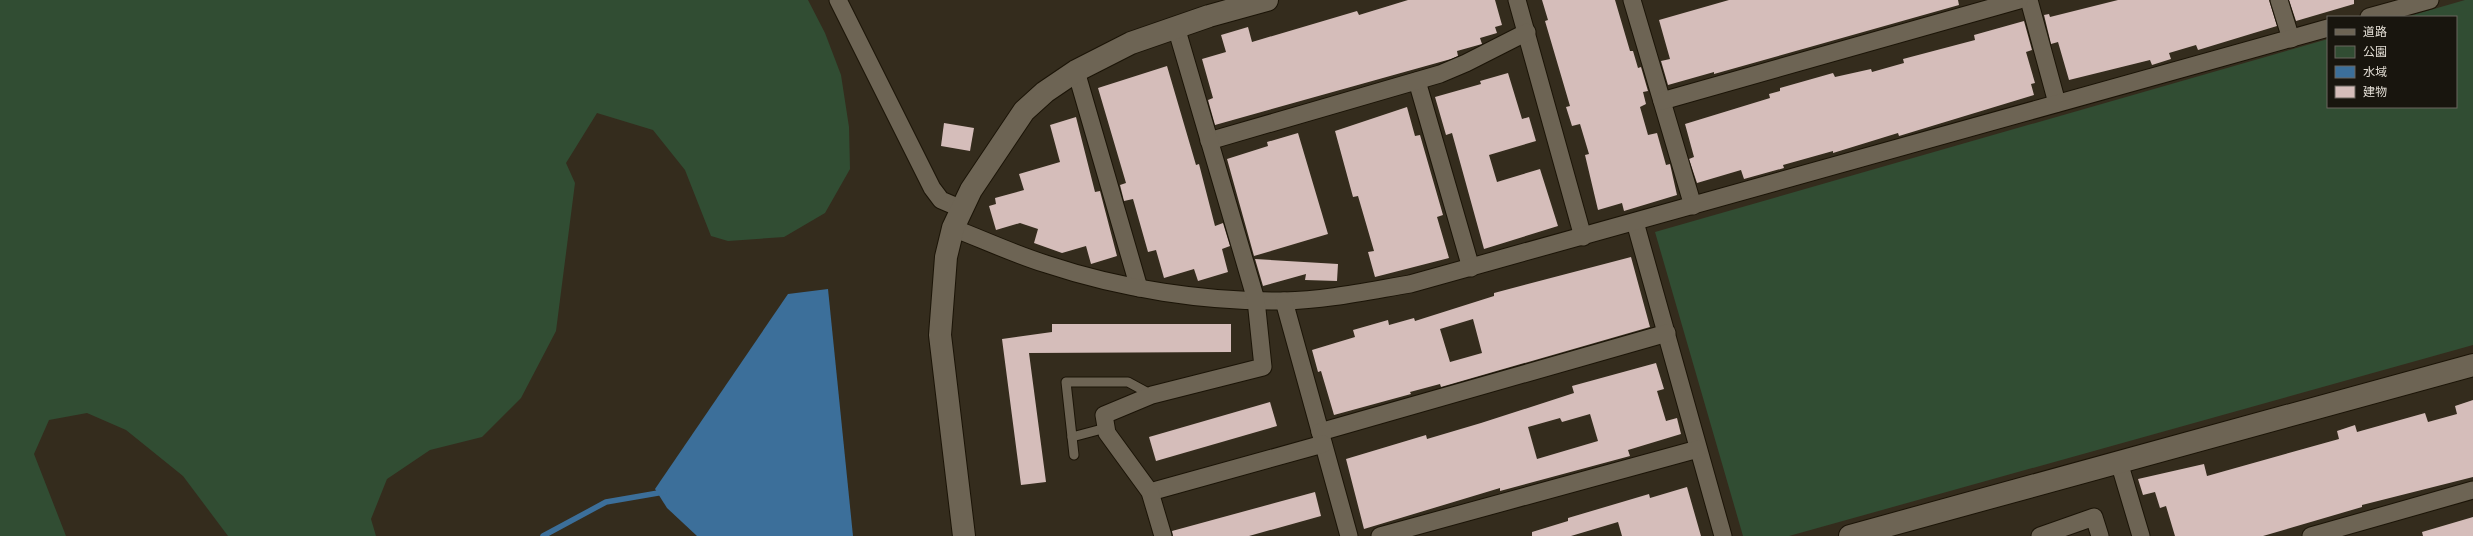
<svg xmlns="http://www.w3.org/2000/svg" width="2473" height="536" font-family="'Nunito Sans','Noto Sans JP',sans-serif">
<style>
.green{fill:#314d33}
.water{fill:#3c6f9a}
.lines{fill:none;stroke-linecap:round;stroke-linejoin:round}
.stream{stroke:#3c6f9a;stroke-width:5.5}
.building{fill:#d5bdba;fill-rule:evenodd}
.service-casing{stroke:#1b1407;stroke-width:11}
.minor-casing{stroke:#1b1407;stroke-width:19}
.tertiary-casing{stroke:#1b1407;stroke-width:24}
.service{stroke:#6d6454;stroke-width:9}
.minor{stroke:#6d6454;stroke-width:17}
.tertiary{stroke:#6d6454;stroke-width:22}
</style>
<rect width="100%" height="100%" fill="#342c1d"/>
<g class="green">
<path d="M 0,0 L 808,0 L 825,33 L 841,75 L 849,127 L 850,169 L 825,213 L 784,237 L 728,241 L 711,236 L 685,170 L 653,130 L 597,113 L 566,163 L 575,183 L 556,331 L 521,398 L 482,437 L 430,450 L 387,479 L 371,519 L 376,536 L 228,536 L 183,476 L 126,430 L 87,413 L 49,420 L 34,454 L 66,536 L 0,536 Z"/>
<path d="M 2465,0 L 2473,0 L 2473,345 L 1789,536 L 1743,536 L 1655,232 L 2328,39 L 2328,107 L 2456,107 L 2456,17 L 2406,17 Z"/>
</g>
<path class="water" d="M 828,289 L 853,536 L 697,536 L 667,508 L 655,489 L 788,294 Z"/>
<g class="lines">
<path class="stream" d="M 543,536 L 606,502 L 664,492"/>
</g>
<g class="building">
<path d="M 1408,0 L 1495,0 L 1502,25 L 1495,27 L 1497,33 L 1480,38 L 1482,44 L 1457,51 L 1458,56 L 1451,59 L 1215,125 L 1208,100 L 1213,98 L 1202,59 L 1226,52 L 1221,35 L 1248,27 L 1252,42 L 1357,11 L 1359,15 Z"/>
<path d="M 1542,0 L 1615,0 L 1630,51 L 1633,51 L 1638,68 L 1641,67 L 1648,91 L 1643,92 L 1646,104 L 1640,107 L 1648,135 L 1657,133 L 1666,165 L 1670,164 L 1677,195 L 1624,211 L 1622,203 L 1598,210 L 1585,155 L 1589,154 L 1580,124 L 1572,126 L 1566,107 L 1570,106 L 1545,21 L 1548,20 Z"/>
<path d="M 1729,0 L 1958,0 L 1959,5 L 1714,74 L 1714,72 L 1668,85 L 1661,61 L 1670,59 L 1659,20 Z"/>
<path d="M 2118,0 L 2269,0 L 2277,26 L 2198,50 L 2196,45 L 2169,53 L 2171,59 L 2152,65 L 2150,60 L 2069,80 L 2058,42 L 2051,44 L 2044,15 L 2049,14 L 2050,17 Z"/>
<path d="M 2289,0 L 2354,0 L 2354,4 L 2296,21 Z"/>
<path d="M 2024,21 L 2032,50 L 2026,52 L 2035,83 L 2031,84 L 2034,95 L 1899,136 L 1898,133 L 1833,153 L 1833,151 L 1783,165 L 1784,168 L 1744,179 L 1741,170 L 1697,183 L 1689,159 L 1694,157 L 1685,124 L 1770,98 L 1769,94 L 1780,91 L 1780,88 L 1833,73 L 1835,77 L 1871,69 L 1872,72 L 1904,63 L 1903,59 L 1975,40 L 1974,35 Z"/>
<path d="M 1167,66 L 1196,165 L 1199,164 L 1215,226 L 1223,223 L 1230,246 L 1222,249 L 1228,272 L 1198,281 L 1194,269 L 1164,278 L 1156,250 L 1148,252 L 1133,199 L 1124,201 L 1120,185 L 1126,183 L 1098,88 Z"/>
<path d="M 1508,73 L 1522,119 L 1529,117 L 1536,141 L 1489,155 L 1497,182 L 1540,169 L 1558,226 L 1484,249 L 1452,133 L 1446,135 L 1435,97 L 1481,84 L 1480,81 Z"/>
<path d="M 1407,107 L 1415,136 L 1420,135 L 1443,215 L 1437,217 L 1449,258 L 1375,277 L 1368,252 L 1374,251 L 1358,196 L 1353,197 L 1335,131 Z"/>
<path d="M 1076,117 L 1095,192 L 1100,191 L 1117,256 L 1091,264 L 1086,246 L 1062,253 L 1034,243 L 1038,229 L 1020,223 L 996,230 L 989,206 L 996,204 L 995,198 L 1024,190 L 1019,174 L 1060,162 L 1050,125 Z"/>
<path d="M 944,123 L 974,128 L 970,151 L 941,146 Z"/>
<path d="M 1298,133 L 1328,234 L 1254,256 L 1227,159 L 1268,146 L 1267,142 Z"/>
<path d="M 1631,257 L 1650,327 L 1441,387 L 1440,384 L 1410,392 L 1411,394 L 1334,415 L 1321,371 L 1318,372 L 1312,350 L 1355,337 L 1353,330 L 1388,320 L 1389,325 L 1414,318 L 1415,321 L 1494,296 L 1494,293 ZM 1473,319 L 1482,353 L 1450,362 L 1440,329 Z"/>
<path d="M 1255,259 L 1338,264 L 1337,281 L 1305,280 L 1306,274 L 1263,286 Z"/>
<path d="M 1052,324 L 1231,324 L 1231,352 L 1029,353 L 1046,482 L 1021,485 L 1002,339 L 1052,332 Z"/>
<path d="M 1656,363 L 1664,389 L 1657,391 L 1666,421 L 1677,418 L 1681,434 L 1628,450 L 1630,456 L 1500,491 L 1500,488 L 1364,529 L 1346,459 L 1426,435 L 1427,439 L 1481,423 L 1574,393 L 1572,386 ZM 1590,414 L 1598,441 L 1537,459 L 1528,427 L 1560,418 L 1562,422 Z"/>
<path d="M 2473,400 L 2473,477 L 2362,505 L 2362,507 L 2263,536 L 2175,536 L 2166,506 L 2160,508 L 2155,492 L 2143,495 L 2138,479 L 2204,464 L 2207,476 L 2339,439 L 2337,431 L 2355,425 L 2357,432 L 2425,413 L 2428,422 L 2457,414 L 2455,406 Z"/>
<path d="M 1270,402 L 1277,426 L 1156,461 L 1149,437 Z"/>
<path d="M 1687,487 L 1701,536 L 1622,536 L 1618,522 L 1571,536 L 1532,536 L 1532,532 L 1568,521 L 1568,518 L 1649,494 L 1650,498 Z"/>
<path d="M 1315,492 L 1321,516 L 1249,536 L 1173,536 L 1172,531 Z"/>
<path d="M 2473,517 L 2473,536 L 2423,536 L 2422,532 Z"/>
</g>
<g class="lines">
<g class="service-casing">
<g id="service">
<path d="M 1072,437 L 1106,428"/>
<path d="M 1074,455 L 1066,382 L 1128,382 L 1152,395"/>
</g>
</g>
<g class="minor-casing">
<g id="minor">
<path d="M 838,0 L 932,188 L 941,200 L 962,209"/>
<path d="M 1517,0 L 1583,237"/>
<path d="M 1632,0 L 1693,206"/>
<path d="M 2029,0 L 2057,103"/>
<path d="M 2279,0 L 2291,39"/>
<path d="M 2369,17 L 2430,0"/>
<path d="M 1076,71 L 1139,288"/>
<path d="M 1417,81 L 1471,268"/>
<path d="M 1662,101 L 2019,0"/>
<path d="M 1209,141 L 1440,74 L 1466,63 L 1527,32"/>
<path d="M 1635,222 L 1723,536"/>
<path d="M 953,228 C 984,240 1014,254 1046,264 C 1121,289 1205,302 1284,301 C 1326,300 1368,291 1410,284 L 2328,28"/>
<path d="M 1284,301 L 1349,536"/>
<path d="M 1320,432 L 1667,333"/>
<path d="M 2119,462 L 2141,536"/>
<path d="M 1150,492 L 1323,444"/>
<path d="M 1163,536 L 1150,492 L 1107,433 L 1104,415 L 1152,395 L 1263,367 L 1256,300 L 1176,27"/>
<path d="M 1380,536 L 1698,449"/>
<path d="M 2040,536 L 2094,517 L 2100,536"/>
<path d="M 2311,536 L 2473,490"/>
</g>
</g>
<g class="tertiary-casing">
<g id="tertiary">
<path d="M 964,536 L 940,335 L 946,257 L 953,228 L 971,190 L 1024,111 L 1045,92 L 1076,71 L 1131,43 L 1209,16 L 1267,0"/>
<path d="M 1850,536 L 2473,365"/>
</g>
</g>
<use href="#service" class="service"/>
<use href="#minor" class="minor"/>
<use href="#tertiary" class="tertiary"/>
</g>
<rect x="2327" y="16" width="130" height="92" fill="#18150e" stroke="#6a665e"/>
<rect x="2335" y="29" width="20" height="6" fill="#6d6454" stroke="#6a665e"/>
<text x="2363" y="36" font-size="12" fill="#e4dfd6">道路</text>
<rect x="2335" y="46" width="20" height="12" fill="#314d33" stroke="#6a665e"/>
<text x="2363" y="56" font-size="12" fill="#e4dfd6">公園</text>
<rect x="2335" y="66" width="20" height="12" fill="#3c6f9a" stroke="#6a665e"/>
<text x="2363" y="76" font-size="12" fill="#e4dfd6">水域</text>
<rect x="2335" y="86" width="20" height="12" fill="#d5bdba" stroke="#6a665e"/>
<text x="2363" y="96" font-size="12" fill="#e4dfd6">建物</text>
</svg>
